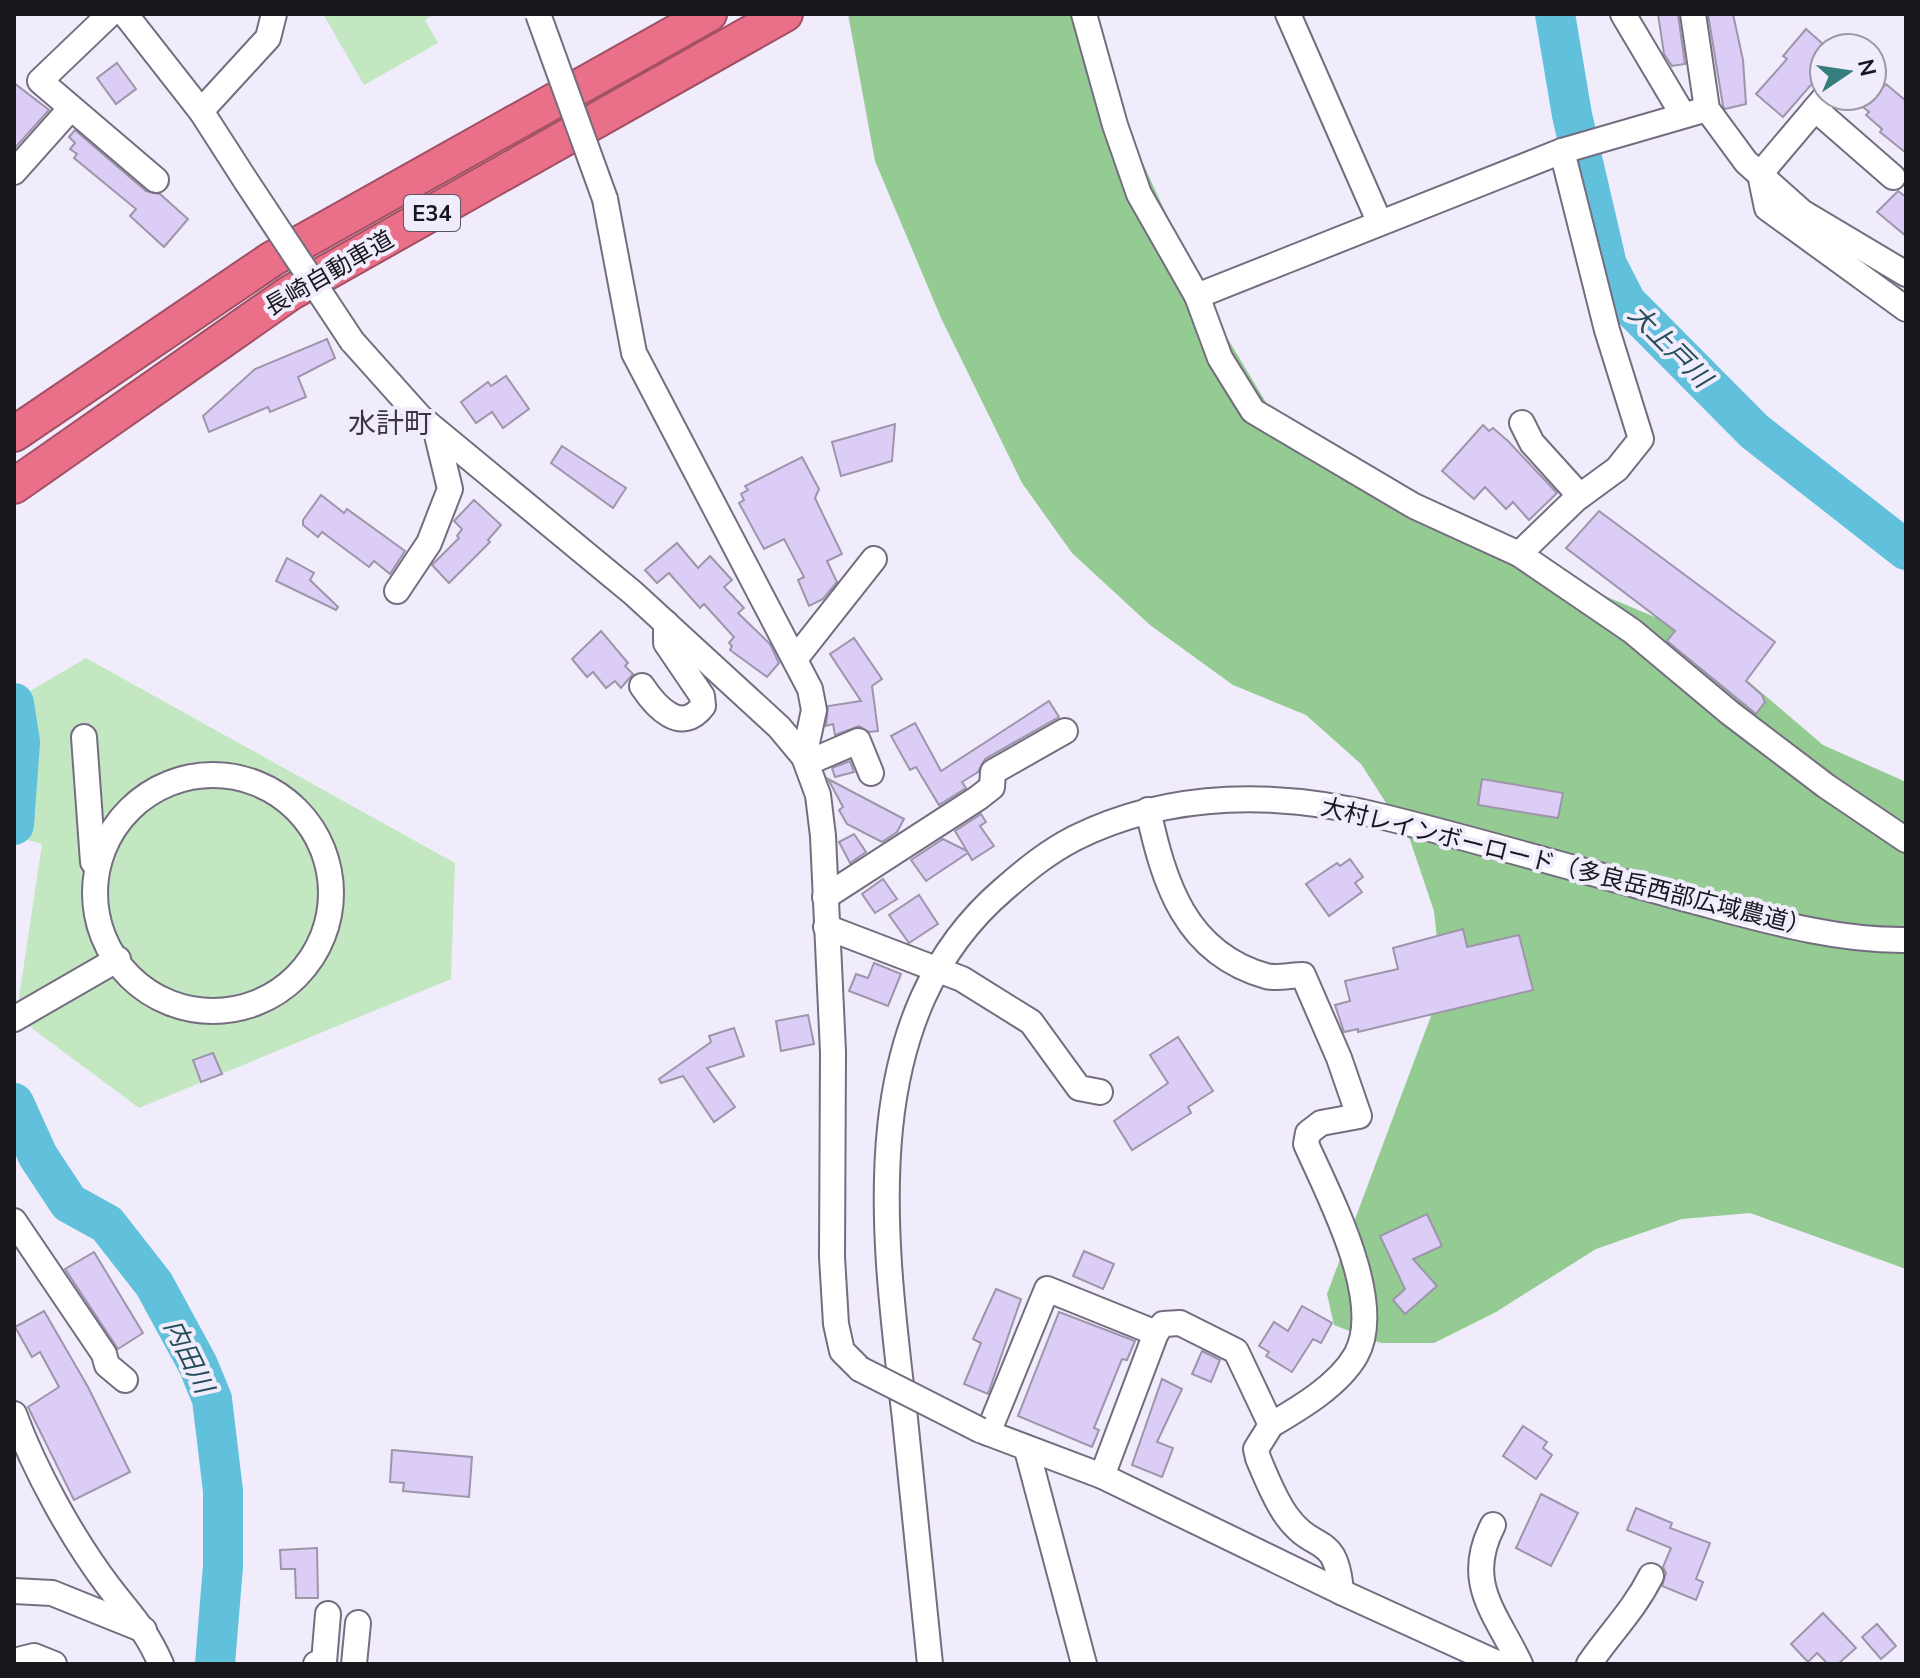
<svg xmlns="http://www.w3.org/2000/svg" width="1920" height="1678" font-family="'Nunito Sans','Noto Sans JP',sans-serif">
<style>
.green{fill:#c3e8c1}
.forest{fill:#94cb92}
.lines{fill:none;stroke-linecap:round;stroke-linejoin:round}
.river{stroke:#61c1dd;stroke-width:40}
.building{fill:#dbcdf6;stroke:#9d96aa;stroke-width:2}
.minor-casing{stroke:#746d80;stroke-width:28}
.highway-casing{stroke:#a15064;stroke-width:38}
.minor{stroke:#fff;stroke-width:24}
.highway{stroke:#ea6f89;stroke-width:34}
.minor-bridge-casing{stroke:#746d80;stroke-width:28;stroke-linecap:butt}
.minor-bridge{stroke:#fff;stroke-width:24}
.labels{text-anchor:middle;stroke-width:8;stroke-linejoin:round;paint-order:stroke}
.shield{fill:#f1ecfc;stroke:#5a5761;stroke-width:2}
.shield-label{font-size:22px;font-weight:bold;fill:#19171e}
.street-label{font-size:24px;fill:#19171e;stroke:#f1ecfc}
.water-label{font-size:26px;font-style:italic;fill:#224d59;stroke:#f1ecfc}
.quarter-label{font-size:28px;fill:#3a3444;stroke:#f1ecfc}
</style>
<rect width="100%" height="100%" fill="#f1ecfc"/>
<g class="green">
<path d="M 323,14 L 434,14 L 425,20 L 438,43 L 364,85 Z"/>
<path d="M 86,658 L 455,863 L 451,979 L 139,1108 L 25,1023 L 19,997 L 42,844 L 28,840 L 30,691 Z"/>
</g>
<path class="forest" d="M 848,14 L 1074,14 L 1211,311 L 1270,409 L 1541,569 L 1669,623 L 1748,681 L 1823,745 L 1906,782 L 1906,1269 L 1750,1213 L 1682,1219 L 1596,1249 L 1496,1312 L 1434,1343 L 1381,1343 L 1334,1325 L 1327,1294 L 1431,1016 L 1440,968 L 1434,911 L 1410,840 L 1361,764 L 1306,715 L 1233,685 L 1150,625 L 1072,553 L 1022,483 L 941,318 L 875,161 Z"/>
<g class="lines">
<g class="river">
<path d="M 1555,14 L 1572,115 L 1607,265 L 1626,302 L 1754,431 L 1906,550"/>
<path d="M 14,703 L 20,742 L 14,825"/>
<path d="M 14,1103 L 38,1156 L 69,1203 L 107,1224 L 154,1284 L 198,1365 L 212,1399 L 223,1491 L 223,1566 L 215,1664"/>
</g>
</g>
<g class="building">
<path d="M 1658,14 L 1678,14 L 1685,64 L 1672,66 L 1664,54 Z"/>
<path d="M 1708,14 L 1733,14 L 1743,60 L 1746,104 L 1725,109 L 1723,106 Z"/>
<path d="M 1806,29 L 1824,45 L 1824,70 L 1783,117 L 1756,94 L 1787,59 L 1783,56 Z"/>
<path d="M 117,63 L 136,89 L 116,104 L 97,78 Z"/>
<path d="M 1872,80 L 1882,88 L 1886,84 L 1906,101 L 1906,153 L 1880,132 L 1882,129 L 1866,115 L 1869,112 L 1850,96 L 1872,96 Z"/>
<path d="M 14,83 L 49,110 L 14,149 Z"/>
<path d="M 75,130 L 146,191 L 160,194 L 188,219 L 164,247 L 130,216 L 136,209 L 74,158 L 77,154 L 70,149 L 75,143 L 69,137 Z"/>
<path d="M 1898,191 L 1906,197 L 1906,236 L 1877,212 Z"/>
<path d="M 327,339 L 335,358 L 298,377 L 306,397 L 270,412 L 268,407 L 209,432 L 203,416 L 255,369 Z"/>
<path d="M 506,376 L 529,409 L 503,428 L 492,412 L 476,423 L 461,402 L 488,382 L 491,386 Z"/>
<path d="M 895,424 L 892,461 L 841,476 L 832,442 Z"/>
<path d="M 1483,425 L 1489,431 L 1493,428 L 1508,441 L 1557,493 L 1529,520 L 1513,502 L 1506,509 L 1485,487 L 1474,499 L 1442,471 Z"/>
<path d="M 562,446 L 626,488 L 613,508 L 551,463 Z"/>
<path d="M 802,457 L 819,489 L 815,498 L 842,554 L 827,561 L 837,582 L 823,599 L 809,606 L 798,580 L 804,577 L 784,539 L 764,549 L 739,503 L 744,500 L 741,494 L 748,490 L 745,486 Z"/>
<path d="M 321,495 L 344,513 L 347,509 L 405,551 L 390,574 L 374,561 L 369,567 L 322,532 L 318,537 L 303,525 L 303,520 Z"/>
<path d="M 474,500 L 501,525 L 488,540 L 490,542 L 449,583 L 432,565 L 459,538 L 457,536 L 462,529 L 454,521 Z"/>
<path d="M 1599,511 L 1775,642 L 1746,681 L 1762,695 L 1765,702 L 1756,714 L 1667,641 L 1675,631 L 1566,548 Z"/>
<path d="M 677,543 L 698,568 L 710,556 L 732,580 L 724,587 L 744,608 L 738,613 L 770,644 L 779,663 L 767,677 L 730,650 L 732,646 L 729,643 L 734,637 L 704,604 L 700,608 L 669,573 L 657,583 L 645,570 Z"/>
<path d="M 287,558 L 314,573 L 310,580 L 338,607 L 336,610 L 276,581 Z"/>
<path d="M 601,631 L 628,663 L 625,666 L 633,674 L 621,688 L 615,681 L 606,688 L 593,672 L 587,677 L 572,659 Z"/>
<path d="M 854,638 L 882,679 L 872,686 L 878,731 L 869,732 L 859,726 L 835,735 L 833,724 L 826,726 L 828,706 L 861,701 L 830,654 Z"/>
<path d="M 1049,701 L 1059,717 L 985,759 L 978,772 L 962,782 L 966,788 L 939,805 L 916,767 L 910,770 L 891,736 L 915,723 L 941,771 Z"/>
<path d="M 850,761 L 854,772 L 835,777 L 832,768 Z"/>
<path d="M 828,779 L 904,819 L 897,832 L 882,842 L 847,824 L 839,810 L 843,807 Z"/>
<path d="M 1482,779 L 1563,793 L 1558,818 L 1478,805 Z"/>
<path d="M 981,814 L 986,822 L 980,826 L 994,846 L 972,860 L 968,853 L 926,881 L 911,860 L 943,839 L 967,851 L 955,831 Z"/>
<path d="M 854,834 L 866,852 L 850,863 L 839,842 Z"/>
<path d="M 1350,859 L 1363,877 L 1355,883 L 1362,892 L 1329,916 L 1306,884 L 1337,863 L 1340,866 Z"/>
<path d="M 883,879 L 897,899 L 875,913 L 862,894 Z"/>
<path d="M 919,895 L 938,924 L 909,943 L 889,915 Z"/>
<path d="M 1463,929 L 1467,947 L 1519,935 L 1533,990 L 1358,1032 L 1358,1029 L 1344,1032 L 1335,1005 L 1350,1001 L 1345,981 L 1398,969 L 1393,948 Z"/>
<path d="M 874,963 L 901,974 L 888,1006 L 849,991 L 856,974 L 868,978 Z"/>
<path d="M 808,1015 L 814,1044 L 781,1051 L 776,1021 Z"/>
<path d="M 734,1028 L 744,1056 L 707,1068 L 735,1107 L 714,1122 L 683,1076 L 661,1083 L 659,1079 L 711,1042 L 709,1036 Z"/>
<path d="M 1178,1037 L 1213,1091 L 1188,1107 L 1191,1113 L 1132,1150 L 1114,1121 L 1168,1083 L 1150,1055 Z"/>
<path d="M 213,1053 L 222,1074 L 201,1082 L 193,1060 Z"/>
<path d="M 1427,1214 L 1442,1246 L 1413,1259 L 1437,1286 L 1405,1314 L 1393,1300 L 1405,1289 L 1380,1236 Z"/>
<path d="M 1084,1251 L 1114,1264 L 1103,1289 L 1073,1276 Z"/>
<path d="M 94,1252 L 143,1333 L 118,1349 L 65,1269 Z"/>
<path d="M 996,1289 L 1021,1299 L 988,1394 L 964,1384 L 981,1343 L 973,1339 Z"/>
<path d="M 1302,1306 L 1332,1323 L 1321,1343 L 1313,1339 L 1292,1372 L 1266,1356 L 1269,1352 L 1259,1346 L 1274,1322 L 1288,1331 Z"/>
<path d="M 44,1311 L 88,1387 L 130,1472 L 74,1500 L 28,1407 L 59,1387 L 40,1352 L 32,1357 L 15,1327 Z"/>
<path d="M 1059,1312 L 1135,1341 L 1127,1360 L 1122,1359 L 1094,1428 L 1099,1430 L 1092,1447 L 1018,1416 Z"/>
<path d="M 1202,1351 L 1220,1360 L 1211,1382 L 1192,1374 Z"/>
<path d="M 1162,1379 L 1182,1389 L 1157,1442 L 1173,1448 L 1162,1477 L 1132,1465 Z"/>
<path d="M 1523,1426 L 1547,1442 L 1543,1448 L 1552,1455 L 1536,1479 L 1503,1456 Z"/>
<path d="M 392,1450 L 472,1457 L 469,1497 L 403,1491 L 404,1483 L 390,1482 Z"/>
<path d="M 1541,1494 L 1578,1513 L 1551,1566 L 1516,1548 Z"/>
<path d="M 1636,1508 L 1672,1523 L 1670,1528 L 1710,1543 L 1696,1579 L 1703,1582 L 1696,1600 L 1662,1586 L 1666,1573 L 1663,1567 L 1671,1548 L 1627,1530 Z"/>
<path d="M 317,1548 L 318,1598 L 296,1598 L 295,1569 L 281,1569 L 280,1550 Z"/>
<path d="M 1823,1613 L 1856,1648 L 1838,1664 L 1828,1664 L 1817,1653 L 1808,1662 L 1791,1644 Z"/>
<path d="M 1877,1624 L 1896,1646 L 1881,1659 L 1862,1637 Z"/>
</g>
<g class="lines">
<g class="minor-casing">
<g id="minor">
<path d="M 110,14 L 40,81 L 156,180"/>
<path d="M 125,14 L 201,111 L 246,181"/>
<path d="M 1084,14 L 1115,125 L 1139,194 L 1197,296 L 1220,358 L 1253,411 L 1414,506 L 1519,554 L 1632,631 L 1730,713 L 1826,786 L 1906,840"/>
<path d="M 1288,14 L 1379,221"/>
<path d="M 1623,14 L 1683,115"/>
<path d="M 1693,14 L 1707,109 L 1746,162 L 1802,212 L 1906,274"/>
<path d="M 1826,96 L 1760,174 L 1767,208 L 1906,309"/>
<path d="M 1815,109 L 1893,177"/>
<path d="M 201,111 L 268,38 L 274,14"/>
<path d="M 14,172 L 71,108"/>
<path d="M 605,199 L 634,353 L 810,689 L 814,710 L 804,757"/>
<path d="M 1197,296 L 1562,151 L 1707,109"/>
<path d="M 352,341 L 420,417 L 633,593 L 779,727 L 804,757 L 818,795 L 823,836 L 833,1052 L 832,1257 L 836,1324 L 842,1351 L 860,1369"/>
<path d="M 1522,423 L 1532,443 L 1580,496"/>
<path d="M 1519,554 L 1576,499 L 1617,469 L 1641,439 L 1607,330 L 1562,151"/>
<path d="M 397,591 L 429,543 L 450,489 L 436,431"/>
<path d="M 795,659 L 874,559"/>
<path d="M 642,686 C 656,707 681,735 703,706 L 702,696 L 666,643 L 666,623"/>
<path d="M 84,737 L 93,862"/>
<path d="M 807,763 L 858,741 L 871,773"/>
<circle cx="213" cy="893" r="118"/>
<path d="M 1148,810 C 1164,883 1185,953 1266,976 C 1276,979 1292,975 1303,975 L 1339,1058 L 1359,1116 L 1321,1123 L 1308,1133 L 1306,1144 C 1328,1194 1386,1301 1356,1355 C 1339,1385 1300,1408 1271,1425 L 1236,1351 L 1180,1323 L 1163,1324 L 1156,1333"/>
<path d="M 825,897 L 978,798 L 992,787 L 993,772 L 1065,731"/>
<path d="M 826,927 L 962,979 L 1031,1022 L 1079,1088 L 1100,1092"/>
<path d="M 14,1019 L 118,959"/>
<path d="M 14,1221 L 104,1354 L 107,1365 L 125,1380"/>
<path d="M 14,1414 C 35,1471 72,1538 109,1587 C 132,1617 145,1628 161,1664"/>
<path d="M 1271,1425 L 1256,1449 L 1258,1458 C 1266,1477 1274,1498 1286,1515 C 1314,1555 1336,1530 1341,1592"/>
<path d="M 980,1430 L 1102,1476 L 1341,1592 L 1499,1664"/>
<path d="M 988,1433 L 1047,1289 L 1156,1333 L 1102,1476"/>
<path d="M 1027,1450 L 1084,1664"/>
<path d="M 1493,1525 C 1463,1583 1496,1613 1520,1664"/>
<path d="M 14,1591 L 52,1593 L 144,1630"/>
<path d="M 14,1661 L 34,1656 L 54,1664"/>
<path d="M 316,1664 L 324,1662 L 328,1614"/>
<path d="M 354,1664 L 358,1623"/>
<path d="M 930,1664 C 921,1582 914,1500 905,1419 C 884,1241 851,1020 1004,889 C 1027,869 1048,852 1075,838 C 1172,790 1281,791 1384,817 C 1484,842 1583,871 1682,898 C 1755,917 1830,941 1906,940"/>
<path d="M 1589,1664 C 1611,1632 1634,1610 1651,1576"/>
</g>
</g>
<g class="highway-casing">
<g id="highway">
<path d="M 14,434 L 272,259 L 709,14"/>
<path d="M 14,486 L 290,293 L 785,14"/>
</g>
</g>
<use href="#minor" class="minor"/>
<use href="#highway" class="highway"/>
<g class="minor-bridge-casing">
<g id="minor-bridge">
<path d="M 538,14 L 605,199"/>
<path d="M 246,181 L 352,341"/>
<path d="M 860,1369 L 980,1430"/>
</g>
</g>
<use href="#minor-bridge" class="minor-bridge"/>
</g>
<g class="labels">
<rect class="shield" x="404" y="195" width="56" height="36" rx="6"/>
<g class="shield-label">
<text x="432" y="221">E34</text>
</g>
<g class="street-label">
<text transform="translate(329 273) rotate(-30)" y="8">長崎自動車道</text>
<text transform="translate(1566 867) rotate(14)" y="8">大村レインボーロード（多良岳西部広域農道）</text>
</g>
<g class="water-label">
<text transform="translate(1670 346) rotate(45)" y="9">大上戸川</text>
<text transform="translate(189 1356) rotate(64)" y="9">内田川</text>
</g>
<g class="quarter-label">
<text x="390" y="433">水計町</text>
</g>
</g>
<rect width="1920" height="1678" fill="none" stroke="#19171e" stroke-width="32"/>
<g transform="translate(1848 72) rotate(77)"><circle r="38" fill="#f1ecfc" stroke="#9b97a3" stroke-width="2"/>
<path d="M0-6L14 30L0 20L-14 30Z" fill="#357e7d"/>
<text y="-12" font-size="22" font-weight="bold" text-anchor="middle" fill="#19171e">N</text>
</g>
</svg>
